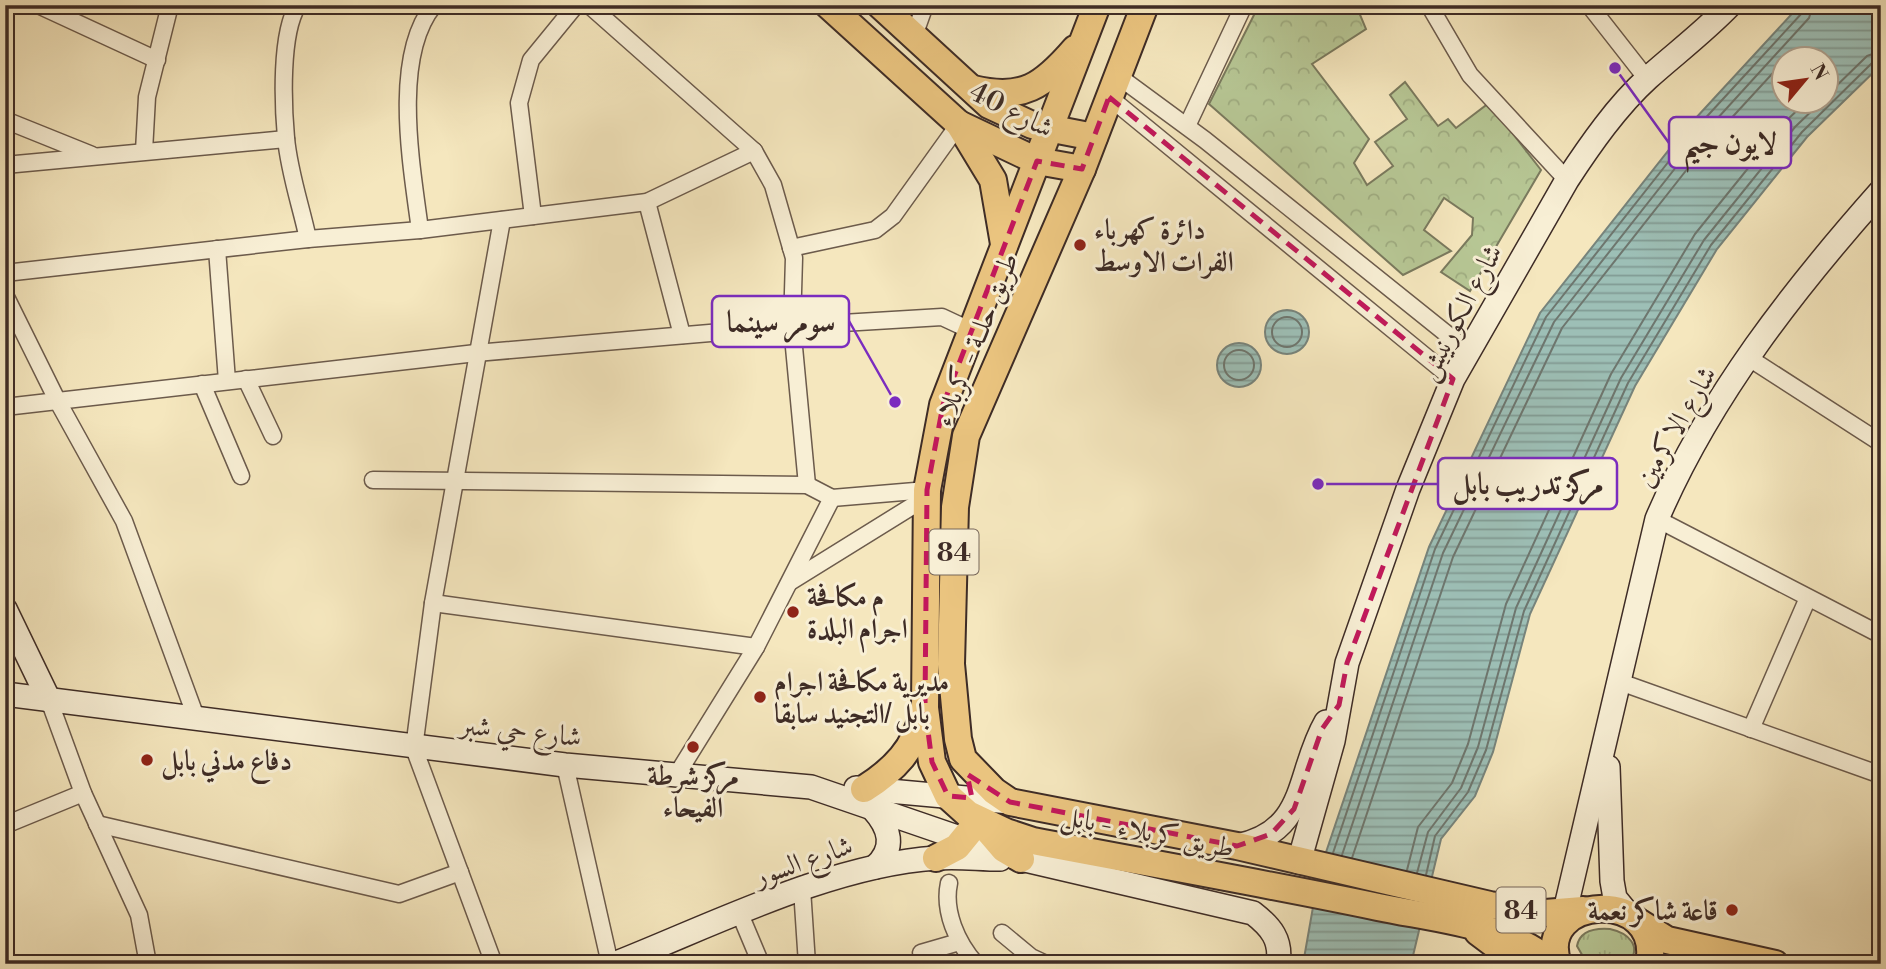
<svg xmlns="http://www.w3.org/2000/svg" width="1886" height="969" font-family="'Libre Bodoni',Amiri,serif">
<style>
.grass{fill:url(#grass-tufts);stroke:#7a7a5e;stroke-width:2}
.forest{fill:url(#forest-crowns);stroke:#7a7a5e;stroke-width:2}
.water{fill:url(#water-rules);stroke:#77847c;stroke-width:2;fill-rule:evenodd}
.lines{fill:none;stroke-linecap:round;stroke-linejoin:round}
.shore{stroke:#6e766e;stroke-width:2}
.street-casing{stroke:#6c5b4c;stroke-width:19}
.secondary-casing{stroke:#3e2c26;stroke-width:26}
.primary-casing{stroke:#3e2c26;stroke-width:30}
.street{stroke:#f8efd5;stroke-width:16}
.secondary{stroke:#f8efd5;stroke-width:23}
.primary{stroke:#eac47f;stroke-width:26}
.marked{fill:none;stroke:#c2185b;stroke-width:5;stroke-dasharray:14 9;stroke-linejoin:round}
.poi-dot{fill:#8f2418;stroke:#f8efd5;stroke-width:2.5}
.labels{text-anchor:middle;stroke-width:6;stroke-linejoin:round;paint-order:stroke}
.shield{fill:#f8efd5;stroke:#76665a;stroke-width:2}
.shield-label{font-size:26px;font-weight:bold;fill:#3e2c26}
.street-label{font-size:28px;fill:#3e2c26;stroke:#f8efd5}
.poi-label{font-size:28px;font-weight:bold;fill:#3e2c26;stroke:#f8efd5;text-anchor:start}
.leader{fill:none;stroke:#7b2cbf;stroke-width:2.5}
.callout-dot{fill:#7b2cbf;stroke:#f8efd5;stroke-width:2.5}
.callout{fill:#f8efd5;stroke:#7b2cbf;stroke-width:2.5}
.callout-label{font-size:30px;text-anchor:middle;font-weight:bold;fill:#3e2c26}
</style>
<defs>
<pattern id="grass-tufts" width="24" height="20" patternUnits="userSpaceOnUse" patternTransform="scale(1.75)"><rect width="24" height="20" fill="#b7c795"/><path d="M3 7l-1-3M5 7V3M7 7l1-3M15 17l-1-3M17 17v-4M19 17l1-3" fill="none" stroke="#9eab80"/></pattern>
<pattern id="forest-crowns" width="20" height="18" patternUnits="userSpaceOnUse" patternTransform="scale(1.75)"><rect width="20" height="18" fill="#b7c795"/><path d="M2 6a3 3 0 1 1 6 0M12 15a3 3 0 1 1 6 0" fill="none" stroke="#9eab80"/></pattern>
<pattern id="water-rules" width="6" height="5" patternUnits="userSpaceOnUse" patternTransform="scale(1.75)"><rect width="6" height="5" fill="#9dbfb6"/><path d="M0 2.5h6" fill="none" stroke="#819b94"/></pattern>
</defs>
<rect width="100%" height="100%" fill="#f5e7be"/>
<filter id="stains"><feTurbulence type="fractalNoise" baseFrequency=".00286" numOctaves="4"/><feColorMatrix values="0 0 0 0 .2 0 0 0 0 .09 0 0 0 0 .02 0 0 0 .5 -.17"/></filter>
<radialGradient id="worn" r=".72"><stop offset=".6" stop-color="#630" stop-opacity="0"/><stop offset="1" stop-color="#630" stop-opacity=".3"/></radialGradient>
<path class="grass" d="M 1610,929 C 1628,933 1643,946 1628,964 L 1593,964 L 1585,960 L 1577,946 C 1580,930 1596,928 1610,929 Z"/>
<path class="forest" d="M 1259,5 L 1356,5 L 1366,29 L 1312,64 L 1369,139 L 1354,163 L 1367,185 L 1393,166 L 1375,142 L 1407,119 L 1390,95 L 1405,82 L 1438,126 L 1448,119 L 1456,128 L 1489,103 L 1541,170 L 1470,291 L 1441,272 L 1472,235 L 1473,218 L 1444,198 L 1424,230 L 1451,251 L 1403,275 L 1209,104 Z"/>
<g class="water">
<path d="M 1800,5 L 1881,5 L 1881,65 L 1807,137 L 1717,249 L 1635,386 L 1530,614 L 1493,752 L 1475,796 L 1441,839 L 1411,964 L 1303,964 L 1319,873 L 1429,547 L 1540,313 L 1683,132 ZM 1784,60 L 1826,60 L 1826,102 L 1784,102 Z"/>
<circle cx="1287" cy="332" r="22"/>
<circle cx="1239" cy="365" r="22"/>
</g>
<g class="lines">
<g class="shore">
<path d="M 1826,96 L 1867,56 L 1881,51"/>
<circle cx="1287" cy="332" r="15"/>
<circle cx="1239" cy="365" r="15"/>
<path d="M 1333,853 L 1435,549 L 1546,317 L 1688,137 L 1802,13 L 1804,5"/>
<path d="M 1342,855 L 1443,553 L 1554,322 L 1695,143 L 1809,18 L 1813,5"/>
<path d="M 1352,858 L 1453,557 L 1562,328 L 1703,149 L 1784,61"/>
<path d="M 1407,870 L 1418,827 L 1452,783 L 1468,744 L 1506,604 L 1611,374 L 1695,234 L 1787,120 L 1806,102"/>
<path d="M 1417,873 L 1428,832 L 1461,788 L 1478,747 L 1516,608 L 1621,378 L 1704,240 L 1795,127 L 1821,102"/>
<path d="M 1426,875 L 1435,836 L 1468,792 L 1486,750 L 1524,611 L 1628,383 L 1711,245 L 1802,132 L 1873,62 L 1881,60"/>
</g>
<g class="street-casing">
<g id="street">
<path d="M 38,5 L 157,60"/>
<path d="M 298,5 C 280,33 283,105 286,138 C 289,172 301,206 308,239"/>
<path d="M 589,5 L 754,151 L 773,185 L 794,258 L 792,326 L 807,485"/>
<path d="M 1429,5 L 1470,75 L 1567,180"/>
<path d="M 1589,5 L 1647,79"/>
<path d="M 914,36 L 925,5"/>
<path d="M 1118,76 L 1205,140 L 1468,351"/>
<path d="M 1109,97 L 1453,379"/>
<path d="M 5,120 L 92,155"/>
<path d="M 1187,126 L 1244,5"/>
<path d="M 144,151 L 147,97 L 170,5"/>
<path d="M 5,165 L 286,139"/>
<path d="M 647,202 L 682,335"/>
<path d="M 533,216 L 519,103 L 531,60 L 576,5"/>
<path d="M 420,230 C 412,168 391,57 434,5"/>
<path d="M 791,248 L 875,230 L 893,216 L 959,124"/>
<path d="M 217,249 L 227,381"/>
<path d="M 5,273 L 308,239 L 420,230 L 647,202 L 754,151"/>
<path d="M 5,295 L 57,400 L 124,521 L 197,720"/>
<path d="M 1749,358 L 1881,443"/>
<path d="M 246,379 L 273,436"/>
<path d="M 202,384 L 241,476"/>
<path d="M 5,407 L 476,353 L 792,326 L 942,317 L 972,331"/>
<path d="M 373,480 L 807,485 L 832,498 L 927,490"/>
<path d="M 1657,519 L 1881,635"/>
<path d="M 790,582 L 927,497"/>
<path d="M 433,603 L 756,647"/>
<path d="M 1620,682 L 1881,775"/>
<path d="M 49,700 L 83,793 L 139,915 L 148,964"/>
<path d="M 1751,729 L 1807,600"/>
<path d="M 565,765 L 610,964"/>
<path d="M 676,776 L 756,647 L 832,498"/>
<path d="M 97,824 L 399,894 L 460,872"/>
<path d="M 5,825 L 83,793"/>
<path d="M 949,883 C 943,911 957,943 976,964"/>
<path d="M 802,889 L 807,964"/>
<path d="M 740,914 L 761,964"/>
<path d="M 1002,933 L 1031,957 L 1046,964"/>
<path d="M 921,953 L 959,942"/>
<path d="M 494,964 L 414,748 L 433,603 L 502,220"/>
</g>
</g>
<g class="secondary-casing">
<g id="secondary">
<path d="M 5,609 L 49,700"/>
<path d="M 5,694 L 565,765 L 811,787 L 1021,859 L 1253,913 C 1271,927 1282,940 1278,964"/>
<path d="M 1608,767 L 1612,881 L 1615,898 L 1629,915"/>
<path d="M 856,788 L 1010,802"/>
<path d="M 873,809 C 890,828 896,848 875,867"/>
<path d="M 1237,846 C 1309,831 1296,774 1326,722"/>
<path d="M 1299,862 L 1333,741 L 1347,663 L 1408,489 L 1453,379 L 1567,180 C 1590,145 1617,106 1648,78 C 1676,53 1704,32 1730,5"/>
<path d="M 1561,928 L 1657,519 C 1709,397 1794,289 1881,191"/>
<path d="M 614,964 C 713,925 830,865 936,858 C 957,856 979,859 1000,859"/>
</g>
</g>
<g class="primary-casing">
<g id="primary">
<path d="M 828,5 L 959,124 L 1037,161 L 1082,169"/>
<path d="M 880,5 L 989,105 L 1032,125 L 1094,137"/>
<path d="M 1097,5 L 943,405 L 927,490 L 925,708 L 932,762 L 948,796 L 968,814 L 1006,832 L 1033,841 C 1148,863 1263,883 1378,907 C 1435,919 1507,924 1553,964"/>
<path d="M 1145,5 L 1082,169 L 966,436 L 955,507 L 951,664 L 958,739 L 963,759 L 994,791 L 1010,802 L 1237,846 L 1490,905 L 1545,913 L 1583,910"/>
<path d="M 973,89 C 1023,101 1043,86 1075,49"/>
<path d="M 959,124 L 993,180 L 1004,244"/>
<path d="M 864,789 C 894,770 915,749 923,713"/>
<path d="M 986,828 L 1004,849 L 1021,859"/>
<path d="M 936,858 L 957,847 L 979,820"/>
<path d="M 1640,923 L 1667,940 L 1775,964"/>
<path d="M 1478,932 L 1498,947 L 1509,964"/>
<path d="M 1558,964 C 1533,895 1664,886 1649,964"/>
</g>
</g>
<use href="#street" class="street"/>
<use href="#secondary" class="secondary"/>
<use href="#primary" class="primary"/>
</g>
<path class="marked" d="M 1109,97 L 1453,379 L 1347,663 L 1339,705 L 1322,729 L 1294,809 L 1271,834 L 1237,846 L 1010,802 L 967,774 L 972,798 L 948,796 L 932,762 L 925,708 L 927,490 L 943,405 L 1037,161 L 1082,169 Z"/>
<g class="poi-dot">
<circle cx="1080" cy="245" r="7"/>
<circle cx="793" cy="612" r="7"/>
<circle cx="760" cy="697" r="7"/>
<circle cx="693" cy="747" r="7"/>
<circle cx="147" cy="760" r="7"/>
<circle cx="1732" cy="910" r="7"/>
</g>
<g class="labels">
<g class="shield">
<rect x="929.5" y="529.5" width="49" height="45" rx="5"/>
<rect x="1496.5" y="887.5" width="49" height="45" rx="5"/>
</g>
<g class="shield-label">
<text x="954" y="561">84</text>
<text x="1521" y="919">84</text>
</g>
<g class="street-label">
<text transform="translate(1012 109) rotate(27)" y="10">شارع 40</text>
<text transform="translate(1459 312) rotate(-62)" y="10">شارع الكورنيش</text>
<text transform="translate(975 339) rotate(-68)" y="10">طريق حلــة - كربلاء</text>
<text transform="translate(1675 426) rotate(-60)" y="10">شارع الاكرمين</text>
<text transform="translate(521 730) rotate(6)" y="10">شارع حي شبر</text>
<text transform="translate(1148 831) rotate(11)" y="10">طريق كربلاء - بابل</text>
<text transform="translate(803 860) rotate(-19)" y="10">شارع السور</text>
</g>
<g class="poi-label">
<text x="1094" y="239">دائرة كهرباء<tspan x="1094" dy="32">الفرات الاوسط</tspan></text>
<text x="807" y="606">م مكافحة<tspan x="807" dy="32">اجرام البلدة</tspan></text>
<text x="774" y="691">مديرية مكافحة اجرام<tspan x="774" dy="32">بابل /التجنيد سابقا</tspan></text>
<text x="161" y="770">دفاع مدني بابل</text>
<text x="693" y="785" text-anchor="middle">مركز شرطة<tspan x="693" dy="32">الفيحاء</tspan></text>
<text x="1718" y="920" text-anchor="end">قاعة شاكر نعمة</text>
</g>
</g>
<path class="leader" d="M1615 68L1669 143M895 402L849 321M1318 484L1438 484"/>
<g class="callout-dot">
<circle cx="1615" cy="68" r="7"/>
<circle cx="895" cy="402" r="7"/>
<circle cx="1318" cy="484" r="7"/>
</g>
<g class="callout">
<rect x="1669" y="117" width="122" height="51" rx="7"/>
<rect x="712" y="296" width="137" height="51" rx="7"/>
<rect x="1438" y="458" width="179" height="51" rx="7"/>
</g>
<g class="callout-label">
<text x="1730" y="153">لايون جيم</text>
<text x="781" y="332">سومر سينما</text>
<text x="1528" y="494">مركز تدريب بابل</text>
</g>
<rect width="1886" height="969" fill="none" stroke="#f5e7be" stroke-width="28"/>
<rect x="7" y="7" width="1872" height="955" fill="none" stroke="#3e2c26" stroke-width="3.5"/>
<rect x="14" y="14" width="1858" height="941" fill="none" stroke="#3e2c26" stroke-width="2"/>
<g transform="translate(1805 80) rotate(61)"><circle r="33" fill="#f8efd5" stroke="#aea18f" stroke-width="2"/>
<path d="M0-5L12 26L0 18L-12 26Z" fill="#8f2418"/>
<text y="-10" font-size="19" font-weight="bold" text-anchor="middle" fill="#3e2c26">N</text>
</g>
<rect width="100%" height="100%" filter="url(#stains)"/>
<rect width="100%" height="100%" fill="url(#worn)"/>
</svg>
